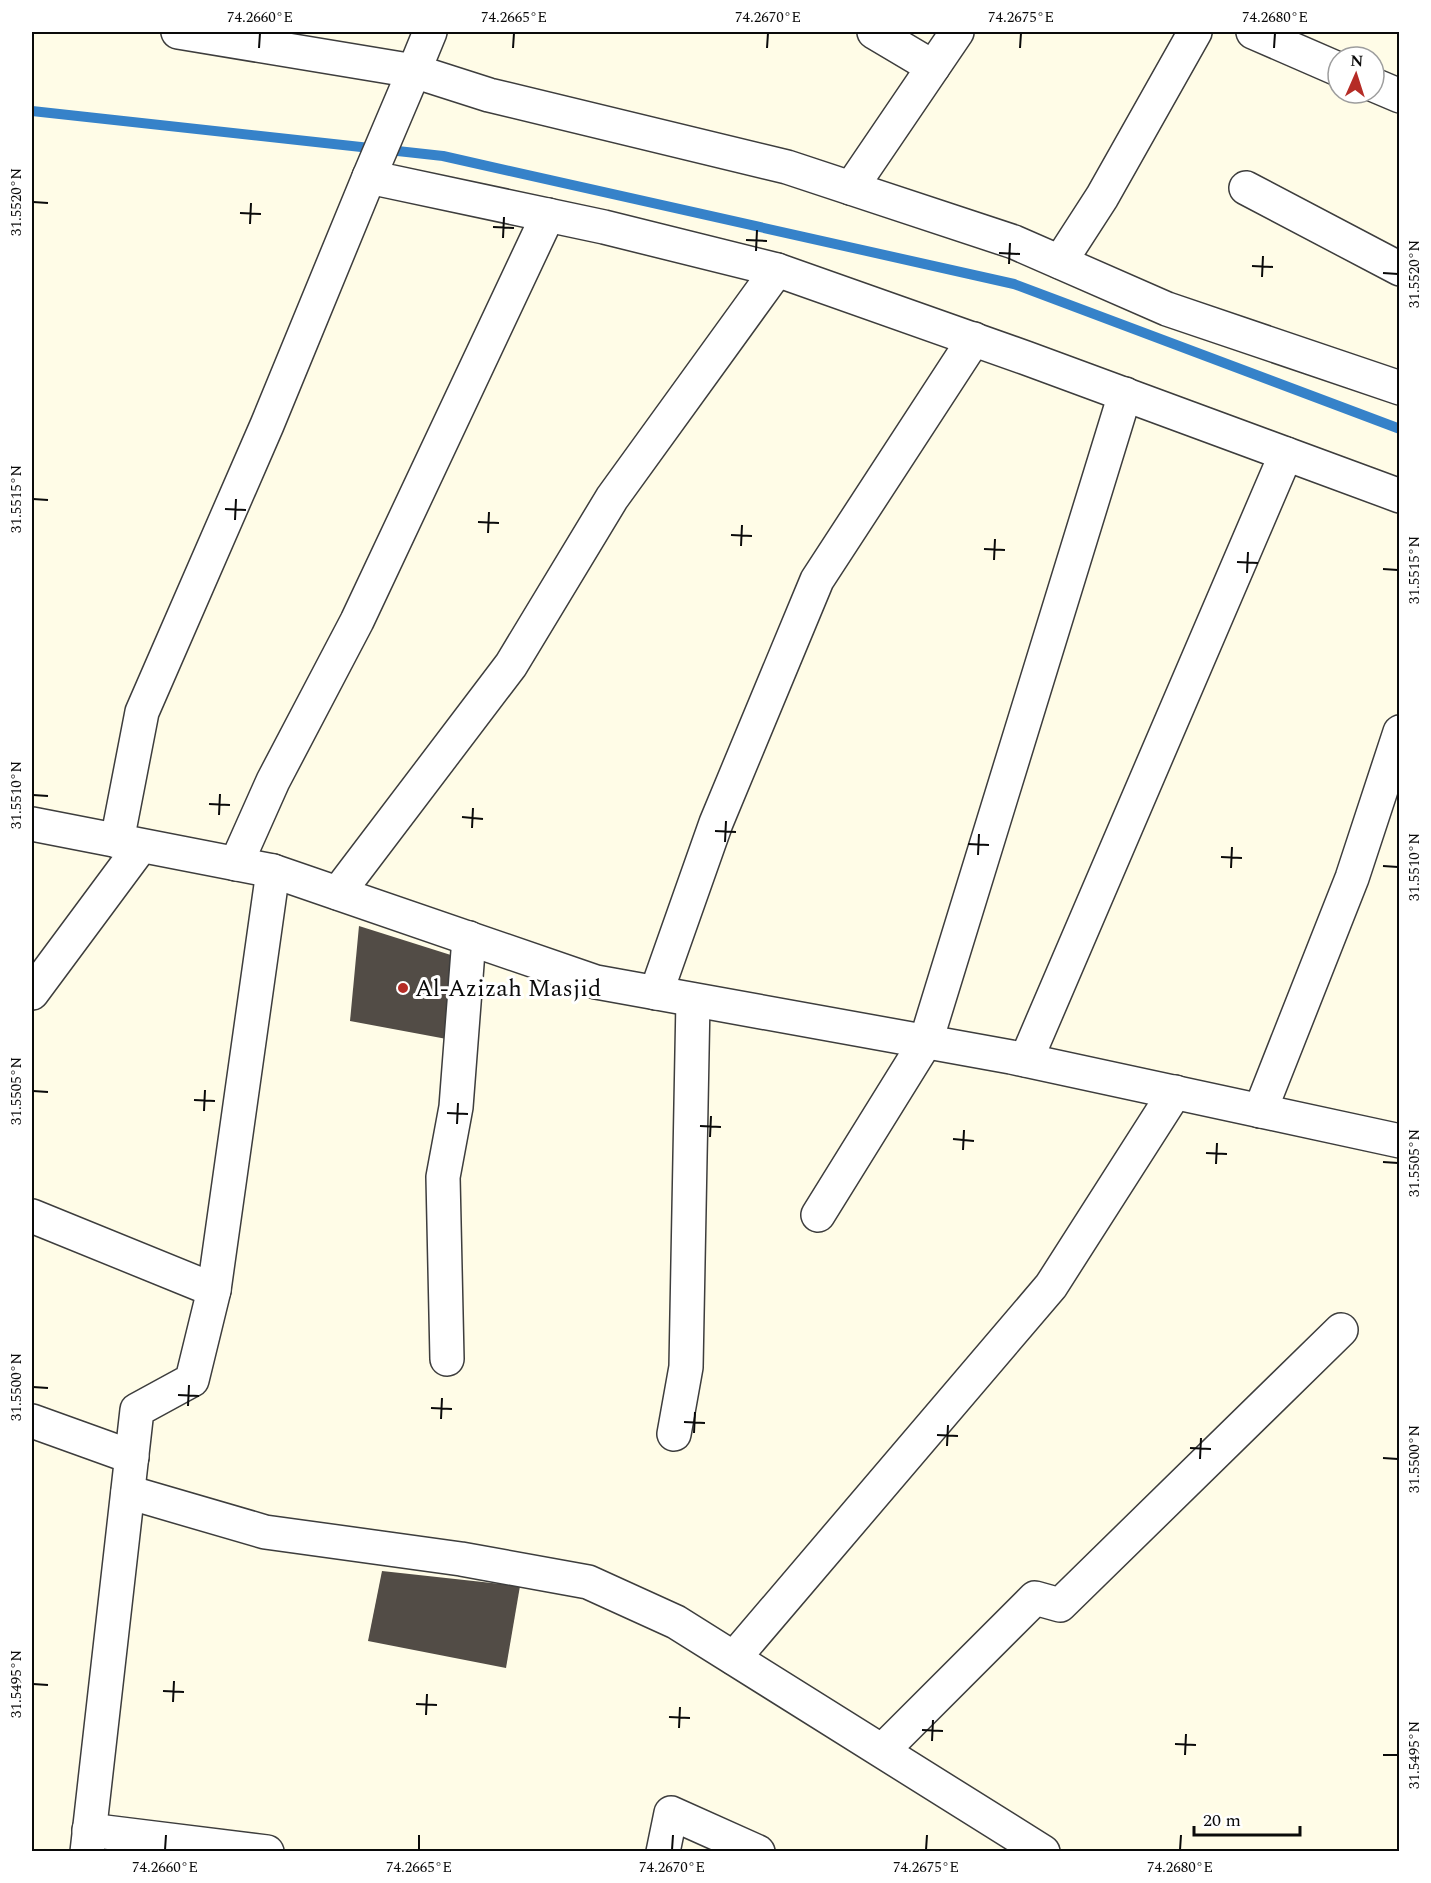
<svg xmlns="http://www.w3.org/2000/svg" width="1431" height="1883" font-family="Spectral,serif">
<style>
.lines{fill:none;stroke-linecap:round;stroke-linejoin:round}
.stream{stroke:#3682c9;stroke-width:10}
.building{fill:#524c46}
.minor-casing{stroke:#3d3d3d;stroke-width:36}
.minor{stroke:#fff;stroke-width:33}
.ticks{fill:none;stroke:#0a0a0a;stroke-width:2}
.poi-dot{fill:#b52c26;stroke:#fff;stroke-width:2}
.labels{text-anchor:middle;stroke-width:6;stroke-linejoin:round;paint-order:stroke}
.poi-label{font-size:24px;fill:#0a0a0a;stroke:#fff;text-anchor:start}
.neatline{fill:none;stroke:#0a0a0a;stroke-width:2}
.ticks-label{font-size:15px;text-anchor:middle;fill:#0a0a0a}
</style>
<rect width="100%" height="100%" fill="#fffce7"/>
<g class="lines">
<path class="stream" d="M 32,111 L 443,156 L 1014,284 L 1400,429"/>
</g>
<g class="building">
<path d="M 359,926 L 454,956 L 452,1040 L 350,1021 Z"/>
<path d="M 382,1571 L 520,1586 L 506,1668 L 368,1641 Z"/>
</g>
<g class="lines">
<g class="minor-casing">
<g id="minor">
<path d="M 178,32 L 414,71 L 430,32"/>
<path d="M 874,32 L 933,67"/>
<path d="M 1253,32 L 1338,69"/>
<path d="M 1374,85 L 1400,96"/>
<path d="M 851,188 L 957,32"/>
<path d="M 1246,188 L 1400,269"/>
<path d="M 1060,262 L 1102,197 L 1195,32"/>
<path d="M 1400,388 L 1167,309 L 1014,242 L 787,167 L 489,95 L 414,71 L 369,177 L 604,227 L 777,270 L 1026,358 L 1400,496"/>
<path d="M 32,824 L 273,871 L 596,982 L 1011,1057 L 1400,1141"/>
<path d="M 117,841 L 142,712 L 267,425 L 369,177"/>
<path d="M 236,864 L 273,781 L 357,621 L 548,215"/>
<path d="M 338,893 L 511,665 L 612,498 L 777,270"/>
<path d="M 32,993 L 141,846"/>
<path d="M 656,993 L 716,823 L 817,580 L 974,339"/>
<path d="M 1026,1060 L 1286,454"/>
<path d="M 1260,1111 L 1352,878 L 1400,732"/>
<path d="M 818,1215 L 926,1041 L 1125,394"/>
<path d="M 32,1216 L 214,1290"/>
<path d="M 447,1359 L 443,1177 L 456,1107 L 469,938"/>
<path d="M 32,1421 L 132,1457"/>
<path d="M 674,1434 L 686,1367 L 693,1000"/>
<path d="M 128,1492 L 265,1532 L 461,1559 L 588,1582 L 676,1622 L 1043,1852"/>
<path d="M 734,1658 L 1051,1286 L 1175,1092"/>
<path d="M 883,1750 L 1035,1598 L 1060,1605 L 1341,1330"/>
<path d="M 89,1830 L 267,1852"/>
<path d="M 87,1852 L 137,1410 L 192,1380 L 214,1290 L 273,871"/>
<path d="M 663,1852 L 671,1813 L 758,1852"/>
</g>
</g>
<use href="#minor" class="minor"/>
</g>
<path class="ticks" d="M 259,48 L 260,33M 513,48 L 514,33M 767,48 L 768,33M 1020,48 L 1021,33M 1274,48 L 1275,33M 33,202 L 48,203M 240,213 L 261,214M 250,224 L 251,203M 493,227 L 514,228M 503,238 L 504,217M 746,240 L 767,241M 756,251 L 757,230M 999,253 L 1020,254M 1009,264 L 1010,243M 1252,266 L 1273,267M 1383,273 L 1398,274M 1262,277 L 1263,256M 33,499 L 48,500M 225,509 L 246,510M 235,520 L 236,499M 478,522 L 499,523M 488,533 L 489,512M 731,535 L 752,536M 741,546 L 742,525M 984,549 L 1005,550M 994,560 L 995,539M 1237,562 L 1258,563M 1383,569 L 1398,570M 1247,573 L 1248,552M 33,795 L 48,796M 209,804 L 230,805M 219,815 L 220,794M 462,817 L 483,819M 472,828 L 473,808M 715,831 L 736,832M 725,842 L 726,821M 968,844 L 989,845M 978,855 L 979,834M 1221,857 L 1242,858M 1383,866 L 1398,867M 1231,868 L 1232,847M 33,1091 L 48,1092M 194,1100 L 215,1101M 204,1111 L 205,1090M 447,1113 L 468,1114M 457,1124 L 458,1103M 700,1126 L 721,1127M 710,1137 L 711,1116M 953,1139 L 974,1141M 963,1150 L 964,1130M 1206,1153 L 1227,1154M 1383,1162 L 1398,1163M 1216,1164 L 1217,1143M 33,1387 L 48,1388M 178,1395 L 199,1396M 188,1406 L 189,1385M 431,1408 L 452,1409M 441,1419 L 442,1398M 684,1422 L 705,1423M 694,1433 L 695,1412M 937,1435 L 958,1436M 947,1446 L 948,1425M 1190,1448 L 1211,1449M 1383,1458 L 1398,1459M 1200,1459 L 1201,1438M 33,1684 L 48,1685M 163,1691 L 184,1692M 173,1702 L 174,1681M 416,1704 L 437,1705M 426,1715 L 427,1694M 669,1717 L 690,1718M 679,1728 L 680,1707M 922,1730 L 943,1731M 932,1741 L 933,1720M 1175,1744 L 1196,1745M 1185,1755 L 1186,1734M 1383,1755 L 1398,1755M 165,1850 L 166,1835M 419,1850 L 419,1835M 672,1850 L 673,1835M 926,1850 L 927,1835M 1180,1850 L 1181,1835"/>
<circle class="poi-dot" cx="403" cy="988" r="6"/>
<g class="labels">
<g class="poi-label">
<text x="415" y="996">Al-Azizah Masjid</text>
</g>
</g>
<rect width="1431" height="1883" fill="none" stroke="#ffffff" stroke-width="66"/>
<g transform="translate(1356 75) rotate(3)"><circle r="28" fill="#ffffff" stroke="#9d9d9d" stroke-width="1.5"/>
<path d="M0-4.5L10 22L0 15L-10 22Z" fill="#b52c26"/>
<text y="-9" font-size="16" font-weight="bold" text-anchor="middle" fill="#0a0a0a">N</text>
</g>
<path d="M1194 1826v9h106v-9" fill="none" stroke="#0a0a0a" stroke-width="3"/>
<text x="1203" y="1826" font-size="18" fill="#0a0a0a" stroke="#ffffff" stroke-width="4.5" paint-order="stroke">20 m</text>
<rect x="33" y="33" width="1365" height="1817" class="neatline"/>
<g class="ticks-label">
<text x="260" y="22">74.2660°E</text>
<text x="514" y="22">74.2665°E</text>
<text x="768" y="22">74.2670°E</text>
<text x="1021" y="22">74.2675°E</text>
<text x="1275" y="22">74.2680°E</text>
<text transform="translate(16 202) rotate(-90)" y="5">31.5520°N</text>
<text transform="translate(1414 274) rotate(-90)" y="5">31.5520°N</text>
<text transform="translate(16 499) rotate(-90)" y="5">31.5515°N</text>
<text transform="translate(1414 570) rotate(-90)" y="5">31.5515°N</text>
<text transform="translate(16 795) rotate(-90)" y="5">31.5510°N</text>
<text transform="translate(1414 867) rotate(-90)" y="5">31.5510°N</text>
<text transform="translate(16 1091) rotate(-90)" y="5">31.5505°N</text>
<text transform="translate(1414 1163) rotate(-90)" y="5">31.5505°N</text>
<text transform="translate(16 1387) rotate(-90)" y="5">31.5500°N</text>
<text transform="translate(1414 1459) rotate(-90)" y="5">31.5500°N</text>
<text transform="translate(16 1684) rotate(-90)" y="5">31.5495°N</text>
<text transform="translate(1414 1755) rotate(-90)" y="5">31.5495°N</text>
<text x="165" y="1872">74.2660°E</text>
<text x="419" y="1872">74.2665°E</text>
<text x="672" y="1872">74.2670°E</text>
<text x="926" y="1872">74.2675°E</text>
<text x="1180" y="1872">74.2680°E</text>
</g>
</svg>
